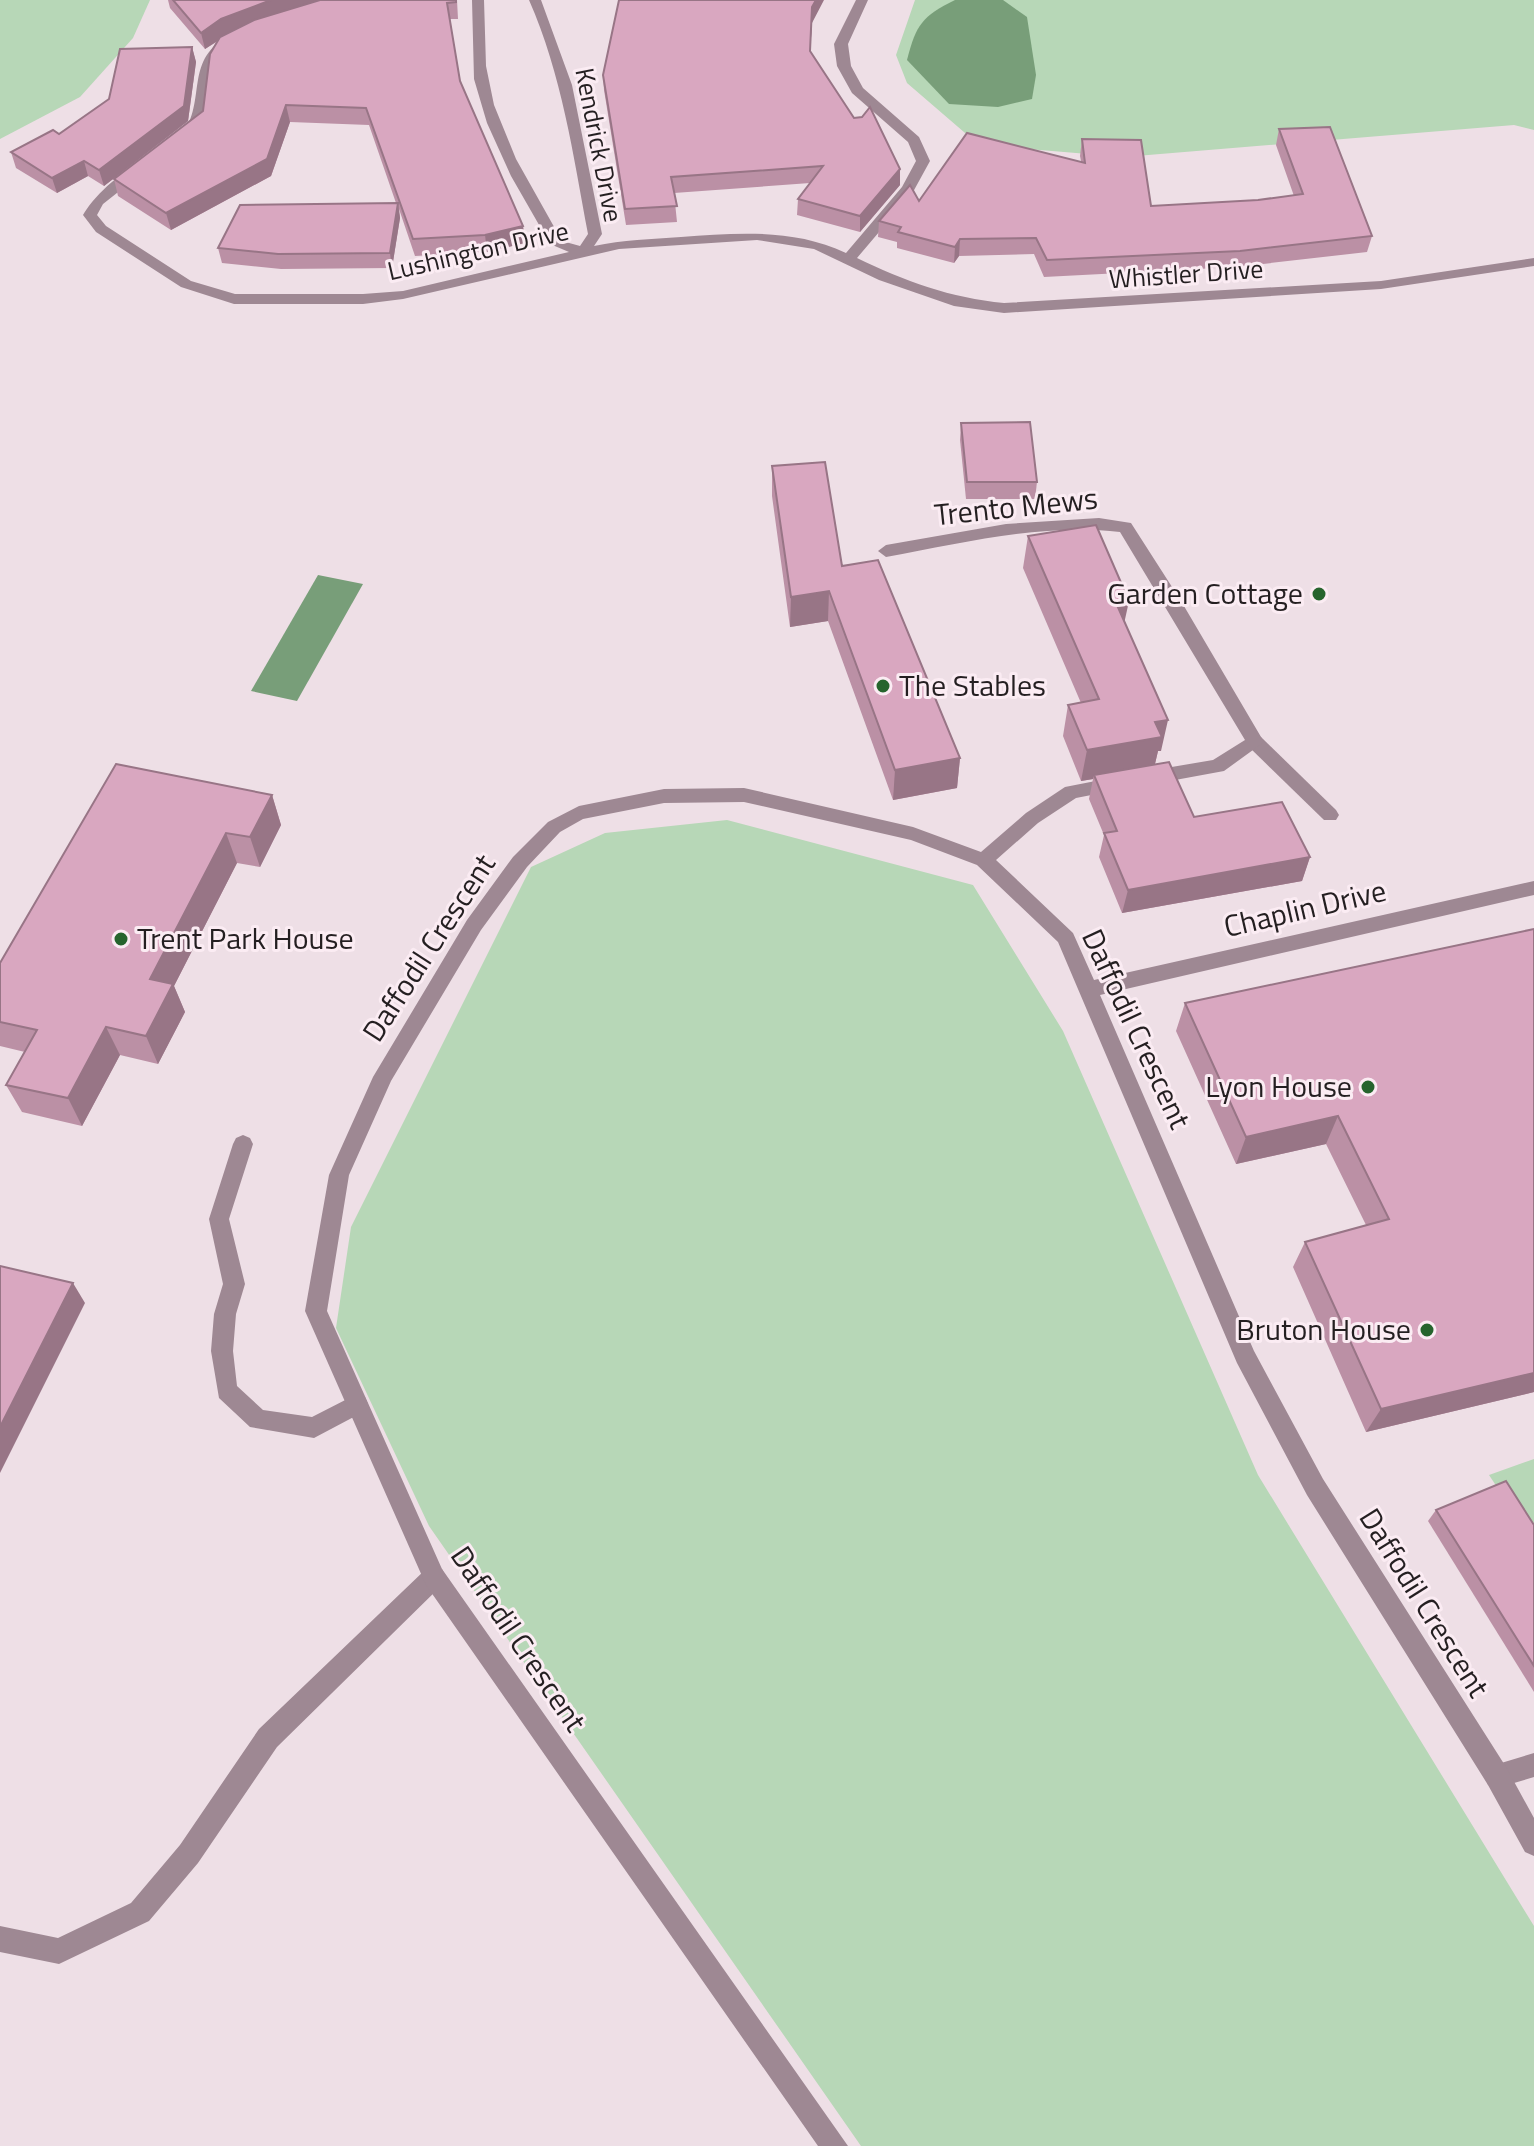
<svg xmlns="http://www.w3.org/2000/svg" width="1534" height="2146" font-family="'Titillium Web',sans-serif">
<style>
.green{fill:#b7d7b7}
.water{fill:#789e79}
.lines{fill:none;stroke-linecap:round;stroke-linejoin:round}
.lane{fill:#9e8893;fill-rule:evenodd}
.street{fill:#9e8893;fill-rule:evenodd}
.wall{fill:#bb90a5}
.shaded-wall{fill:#987586}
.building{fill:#d9a7c0;stroke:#987586;stroke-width:2}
.poi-dot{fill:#26642d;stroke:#fbecf3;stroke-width:3}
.labels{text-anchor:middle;stroke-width:6;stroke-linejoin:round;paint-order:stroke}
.far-street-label{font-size:26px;fill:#241f21;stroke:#fbecf3}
.street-label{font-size:30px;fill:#241f21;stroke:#fbecf3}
.poi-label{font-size:30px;fill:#241f21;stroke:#fbecf3;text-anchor:end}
</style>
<rect width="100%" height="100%" fill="#eedfe6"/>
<g class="green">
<path d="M 0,0 L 150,0 L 133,38 L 80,97 L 0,139 Z"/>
<path d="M 915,0 L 1534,0 L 1534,130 L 1514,125 L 1124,157 L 979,145 L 907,83 L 896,55 Z"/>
<path d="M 727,820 L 973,885 L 1063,1031 L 1258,1475 L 1534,1926 L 1534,2146 L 861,2146 L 429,1526 L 336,1328 L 351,1227 L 531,867 L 605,833 Z"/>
<path d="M 1534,1459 L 1534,1543 L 1489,1475 Z"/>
</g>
<g class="water">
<path d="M 955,0 L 1003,0 L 1027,17 L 1036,75 L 1032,99 L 998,107 L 949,104 L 907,60 C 916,25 922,16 955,0 Z"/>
<path d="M 318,575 L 363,584 L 297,701 L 251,691 Z"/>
</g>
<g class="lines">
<g class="lane">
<path d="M 1255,735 L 1261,737 L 1336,810 L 1339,815 L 1336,820 L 1324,820 L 1249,747 L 1246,742 Z"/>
<path d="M 243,1135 L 250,1138 L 253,1144 L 229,1219 L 245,1284 L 236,1314 L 233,1351 L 237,1386 L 263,1410 L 312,1417 L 357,1394 L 365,1397 L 368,1404 L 365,1411 L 314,1438 L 250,1427 L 219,1398 L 211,1351 L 214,1314 L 223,1284 L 209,1219 L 233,1144 L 236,1138 Z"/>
<path d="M 434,1566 L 442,1569 L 446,1577 L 442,1585 L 277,1747 L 198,1863 L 149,1921 L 59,1964 L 0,1952 L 0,1926 L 58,1938 L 131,1903 L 180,1845 L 259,1729 L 426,1569 Z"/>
<path d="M 1534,1753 L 1534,1777 L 1497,1788 L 1488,1785 L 1485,1776 L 1488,1767 Z"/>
</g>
<g class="street">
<path d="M 472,0 L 484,0 L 486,66 L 494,105 L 516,159 L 562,241 L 580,246 L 588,234 C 573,154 562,75 529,0 L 541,0 L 572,85 L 602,234 L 594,246 C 623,240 651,239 681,237 C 737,233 793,228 846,253 L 902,187 L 916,161 L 908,142 L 852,93 L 837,66 L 834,44 L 856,0 L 868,0 L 848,44 L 851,66 L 863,88 L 919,137 L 930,161 L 913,192 L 857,258 C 904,281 951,298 1004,303 L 1381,281 L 1534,258 L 1534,266 L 1381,289 L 1004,313 L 954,306 L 879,280 L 814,249 L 757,240 L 619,249 L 403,299 L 363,304 L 234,304 L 181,287 L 96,232 L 83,215 C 91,200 123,166 141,168 L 141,174 L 103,204 L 97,215 L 106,226 L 191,281 L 235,294 L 363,294 L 403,291 L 569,252 L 550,244 L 511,176 L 487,123 L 474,79 Z"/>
<path d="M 226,37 L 238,40 L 216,59 L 208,112 L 194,138 L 184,138 L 182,135 C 207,100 184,63 226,37 Z"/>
<path d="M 1099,518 L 1131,523 L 1181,601 L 1264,742 L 1224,771 L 1148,785 L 1139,778 L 1148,771 L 1213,760 L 1245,740 L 1120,532 C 1042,523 963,543 886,557 L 878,551 L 886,545 L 1006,524 Z"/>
<path d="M 1116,777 L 1122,779 L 1125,784 L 1122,789 L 1076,798 L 1038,823 L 996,860 L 1073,933 L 1094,980 L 1534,881 L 1534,895 L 1100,995 L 1254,1351 L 1323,1479 L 1506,1767 L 1534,1818 L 1534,1856 L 1525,1852 L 1488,1785 L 1307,1495 L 1237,1363 L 1058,942 L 977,865 L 911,840 L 744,802 L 664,803 L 583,819 L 560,832 L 527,867 L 481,930 L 391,1081 L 349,1175 L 327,1311 L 442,1569 L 848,2146 L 818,2146 L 426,1585 L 305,1311 L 329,1175 L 373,1077 L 467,920 L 513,857 L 548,822 L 579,806 L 664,789 L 744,788 L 913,827 L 981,852 L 1026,813 L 1065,787 Z"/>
</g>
</g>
<g class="wall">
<path d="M 168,0 L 457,0 L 458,19 L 450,19 L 460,81 L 523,226 L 525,243 L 487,252 L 415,256 L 399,209 L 400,218 L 392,268 L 281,269 L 222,263 L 218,248 L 396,203 L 369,125 L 290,122 L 271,176 L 171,230 L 118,196 L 114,179 L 203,111 L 218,41 L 205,49 L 170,8 Z"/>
<path d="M 812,23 L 810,52 L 854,118 L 900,169 L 900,185 L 860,232 L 797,215 L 798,199 L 810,183 L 674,193 L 677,222 L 626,225 L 604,90 L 603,75 Z"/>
<path d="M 192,47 L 196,62 L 188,121 L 104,186 L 88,176 L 57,193 L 16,168 L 11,152 L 59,134 Z"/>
<path d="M 1279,129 L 1372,236 L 1367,252 L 1236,267 L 1044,277 L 1034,254 L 959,256 L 954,263 L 897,248 L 897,242 L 878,237 L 879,221 L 919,201 L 1081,161 L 1080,156 L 1082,139 L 1151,206 L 1258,200 L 1294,196 L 1276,145 Z"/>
<path d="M 961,423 L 1037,482 L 1035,499 L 966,499 L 960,440 Z"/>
<path d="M 772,466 L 842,566 L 960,758 L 957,788 L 893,800 L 828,621 L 790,627 L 772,496 Z"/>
<path d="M 1028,536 L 1125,622 L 1161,751 L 1158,751 L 1155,764 L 1194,817 L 1310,857 L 1302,881 L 1122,913 L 1099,857 L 1104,835 L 1089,799 L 1093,779 L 1081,781 L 1063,736 L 1068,705 L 1081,703 L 1023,568 Z"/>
<path d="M 272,795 L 281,825 L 260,867 L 237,863 L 174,986 L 185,1012 L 158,1064 L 120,1055 L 82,1126 L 22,1112 L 6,1085 L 25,1052 L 0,1046 L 0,963 Z"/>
<path d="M 1534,929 L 1534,1392 L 1366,1432 L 1293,1267 L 1305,1242 L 1366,1225 L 1326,1144 L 1236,1164 L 1176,1031 L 1185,1003 Z"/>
<path d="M 1436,1510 L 1534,1525 L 1534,1692 L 1428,1521 Z"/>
</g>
<g class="shaded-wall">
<path d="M 271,0 L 326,0 L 225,36 L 205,49 L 201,33 L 221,19 Z"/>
<path d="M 816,0 L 824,0 L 812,23 L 809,67 L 812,7 Z"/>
<path d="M 192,47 L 196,62 L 188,121 L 104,186 L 99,170 Z"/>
<path d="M 286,105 L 290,122 L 271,176 L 171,230 L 166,213 Z"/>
<path d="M 84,161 L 88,176 L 57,193 L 52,178 Z"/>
<path d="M 900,169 L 900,185 L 860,232 L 860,216 Z"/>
<path d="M 398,203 L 400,218 L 392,268 L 390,253 Z"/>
<path d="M 523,226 L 525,243 L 487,252 L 485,235 Z"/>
<path d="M 960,239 L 959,256 L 954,263 L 955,247 Z"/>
<path d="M 829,591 L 828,621 L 790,627 L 791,597 Z"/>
<path d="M 1129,601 L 1122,633 L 1117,605 Z"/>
<path d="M 1168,720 L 1161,751 L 1158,751 L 1154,768 L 1094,775 L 1093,779 L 1081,781 L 1087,750 L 1155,722 Z"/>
<path d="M 960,758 L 957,788 L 893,800 L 895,770 Z"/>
<path d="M 272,795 L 281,825 L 260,867 L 250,837 Z"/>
<path d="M 226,833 L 237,863 L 174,986 L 185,1012 L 158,1064 L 146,1036 L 150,979 Z"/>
<path d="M 1310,857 L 1302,881 L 1122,913 L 1128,890 Z"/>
<path d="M 106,1027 L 120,1055 L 82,1126 L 68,1098 Z"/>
<path d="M 1338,1116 L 1326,1144 L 1236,1164 L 1246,1137 Z"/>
<path d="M 73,1283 L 85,1303 L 0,1473 L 0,1427 Z"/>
<path d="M 1534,1373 L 1534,1392 L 1366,1432 L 1381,1409 Z"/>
</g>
<g class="building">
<path d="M 173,0 L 271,0 L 221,19 L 201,33 Z"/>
<path d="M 320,0 L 456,0 L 456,2 L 447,3 L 460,81 L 523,226 L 485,235 L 413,239 L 366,108 L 286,105 L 267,159 L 166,213 L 114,179 L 203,111 L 210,54 L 220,37 L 254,20 Z"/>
<path d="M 619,0 L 816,0 L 812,7 L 810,51 L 854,118 L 862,117 L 870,107 L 900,169 L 860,216 L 798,199 L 823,166 L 671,177 L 677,206 L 625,209 L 603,75 Z"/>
<path d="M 192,47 L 184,106 L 99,170 L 84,161 L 52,178 L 11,152 L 53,130 L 59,134 L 109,99 L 120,49 Z"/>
<path d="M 1330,127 L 1372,236 L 1240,251 L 1047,260 L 1036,238 L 960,239 L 955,247 L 898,232 L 901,227 L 879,221 L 910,185 L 919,201 L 967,133 L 1085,163 L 1082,139 L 1141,140 L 1151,206 L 1258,200 L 1303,194 L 1279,129 Z"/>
<path d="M 398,203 L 390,253 L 278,254 L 218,248 L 240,205 Z"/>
<path d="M 1030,422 L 1037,482 L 967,482 L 961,423 Z"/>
<path d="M 825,462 L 842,566 L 878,560 L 960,758 L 895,770 L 829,591 L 791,597 L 772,466 Z"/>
<path d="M 1096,525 L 1129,601 L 1117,605 L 1168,720 L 1155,722 L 1162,737 L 1087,750 L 1068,705 L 1099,699 L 1028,536 Z"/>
<path d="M 1169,762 L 1194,817 L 1282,802 L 1310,857 L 1128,890 L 1104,833 L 1117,831 L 1094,775 Z"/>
<path d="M 116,764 L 272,795 L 250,837 L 226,833 L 150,979 L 173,984 L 146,1036 L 106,1027 L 68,1098 L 6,1085 L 37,1030 L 0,1022 L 0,963 Z"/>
<path d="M 1534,929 L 1534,1373 L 1381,1409 L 1305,1242 L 1389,1219 L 1338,1116 L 1246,1137 L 1185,1003 Z"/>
<path d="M 0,1266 L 73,1283 L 0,1427 Z"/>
<path d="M 1506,1481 L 1534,1525 L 1534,1666 L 1436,1510 Z"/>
</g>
<g class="poi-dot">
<circle cx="1319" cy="594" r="8"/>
<circle cx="883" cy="686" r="8"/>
<circle cx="121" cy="939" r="8"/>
<circle cx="1368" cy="1087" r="8"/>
<circle cx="1427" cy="1330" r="8"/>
</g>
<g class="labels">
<g class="far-street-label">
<text transform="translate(599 145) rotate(79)" y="9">Kendrick Drive</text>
<text transform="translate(478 251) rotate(-13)" y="9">Lushington Drive</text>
<text transform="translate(1186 274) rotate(-4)" y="9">Whistler Drive</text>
</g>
<g class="street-label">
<text transform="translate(1016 507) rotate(-6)" y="10">Trento Mews</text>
<text transform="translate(1305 909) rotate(-13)" y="10">Chaplin Drive</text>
<text transform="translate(429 948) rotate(-57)" y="10">Daffodil Crescent</text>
<text transform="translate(1136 1029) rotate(65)" y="10">Daffodil Crescent</text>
<text transform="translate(1424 1603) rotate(58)" y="10">Daffodil Crescent</text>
<text transform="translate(518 1639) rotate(56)" y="10">Daffodil Crescent</text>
</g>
<g class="poi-label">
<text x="1303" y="604">Garden Cottage</text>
<text x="899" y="696" text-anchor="start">The Stables</text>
<text x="137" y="949" text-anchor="start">Trent Park House</text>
<text x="1352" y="1097">Lyon House</text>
<text x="1411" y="1340">Bruton House</text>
</g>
</g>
</svg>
